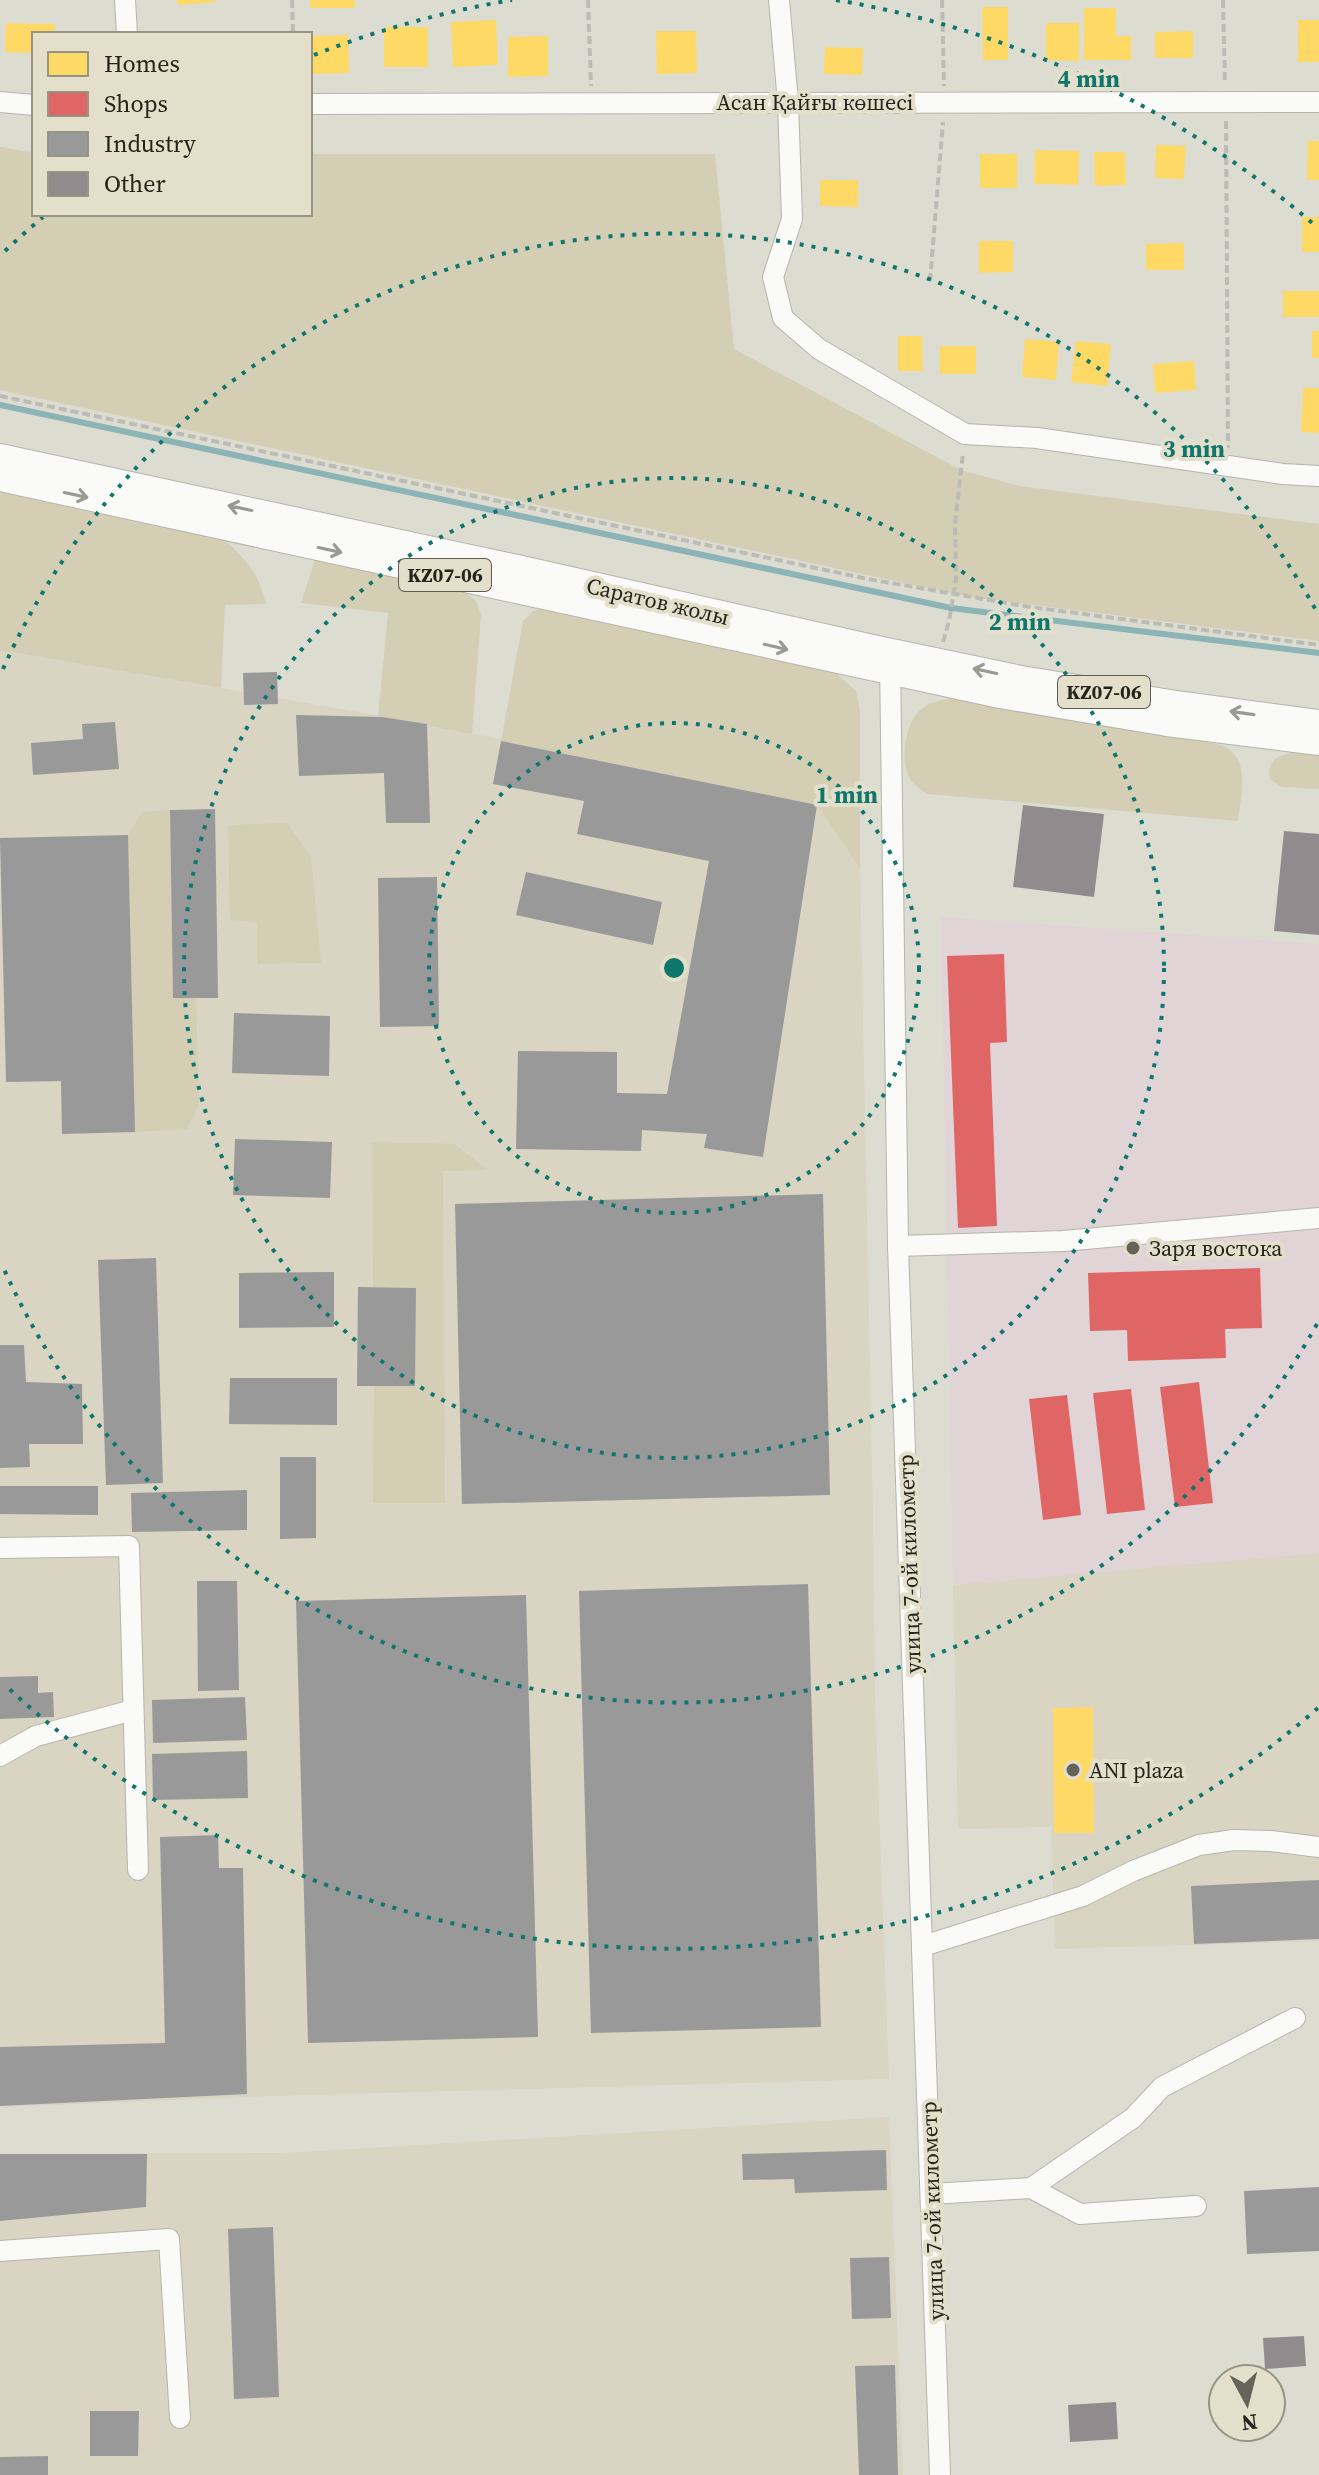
<svg xmlns="http://www.w3.org/2000/svg" width="1319" height="2475" font-family="'Source Serif 4',serif">
<style>
.commercial{fill:#e0d4d7}
.built{fill:#d9d5c2}
.green{fill:#d3ceb4}
.homes{fill:#ffd966}
.shops{fill:#e06666}
.industry{fill:#999}
.lines{fill:none;stroke-linecap:round;stroke-linejoin:round}
.stream{stroke:#8cb3b6;stroke-width:6}
.building{fill:#918b8d}
.minor-casing{stroke:#b6b4ac;stroke-width:22}
.major-casing{stroke:#b6b4ac;stroke-width:28}
.path{stroke:#bcbcb7;stroke-width:4;stroke-dasharray:8 4;stroke-linecap:butt}
.minor{stroke:#fafaf8;stroke-width:20}
.major{stroke:#fafaf8;stroke-width:26}
.oneway{stroke:#9a9a95}
.ring{fill:none;stroke:#0f766e;stroke-width:4;stroke-dasharray:4 8}
.poi-dot{fill:#65645b;stroke:#e3dfcb;stroke-width:3}
.labels{text-anchor:middle;stroke-width:8;stroke-linejoin:round;paint-order:stroke}
.shield{fill:#e3dfcb;stroke:#5e5c50;stroke-width:2}
.shield-label{font-size:20px;font-weight:bold;fill:#25241c}
.street-label{font-size:22px;fill:#25241c;stroke:#e3dfcb}
.poi-label{font-size:22px;fill:#25241c;stroke:#e3dfcb;text-anchor:start}
.centre{fill:#0f766e;stroke:#e3dfcb;stroke-width:4}
.ring-label{font-size:24px;text-anchor:middle;font-weight:bold;fill:#0f766e;stroke:#e3dfcb;stroke-width:8;stroke-linejoin:round;paint-order:stroke}
</style>
<rect width="100%" height="100%" fill="#dddcd1"/>
<path class="commercial" d="M 941,917 L 1319,944 L 1319,1553 L 953,1585 Z"/>
<g class="built">
<path d="M 0,650 L 244,692 L 245,705 L 278,704 L 278,698 L 427,724 L 817,805 L 860,868 L 873,1517 L 875,1699 L 889,2079 L 274,2096 L 0,2107 Z"/>
<path d="M 1319,1553 L 1319,1941 L 1055,1949 L 1051,1827 L 958,1829 L 953,1585 Z"/>
<path d="M 889,2117 L 903,2475 L 0,2475 L 0,2154 L 285,2153 Z"/>
</g>
<g class="green">
<path d="M 0,147 L 34,153 L 34,214 L 310,214 L 310,154 L 715,154 L 734,349 L 961,470 L 1019,486 L 1319,524 L 1319,641 L 970,597 L 0,390 Z"/>
<path d="M 0,492 L 227,542 C 250,564 258,573 266,604 L 225,605 L 221,688 L 0,650 Z"/>
<path d="M 315,560 L 458,588 L 476,601 L 481,615 L 472,734 L 378,716 L 388,613 L 301,603 Z"/>
<path d="M 547,607 L 832,669 L 856,691 L 860,711 L 860,868 L 817,805 L 501,741 L 523,621 L 533,611 Z"/>
<path d="M 963,697 L 1202,741 C 1210,743 1220,744 1227,748 C 1251,762 1240,799 1238,821 L 928,794 C 921,790 913,785 909,777 C 900,759 905,724 920,710 C 931,700 949,699 963,697 Z"/>
<path d="M 1304,752 L 1319,753 L 1319,789 L 1282,787 L 1270,779 C 1265,756 1286,753 1304,752 Z"/>
<path d="M 170,810 L 173,998 L 196,998 L 199,1105 L 187,1129 L 135,1132 L 128,835 L 142,812 Z"/>
<path d="M 287,823 L 311,857 L 321,963 L 257,964 L 257,922 L 230,920 L 228,825 Z"/>
<path d="M 372,1142 L 454,1144 L 488,1170 L 443,1171 L 445,1503 L 373,1503 L 374,1386 L 415,1386 L 416,1288 L 373,1287 Z"/>
</g>
<g class="homes">
<path d="M 177,0 L 215,0 L 215,2 L 178,5 Z"/>
<rect x="310" y="0" width="45" height="8"/>
<path d="M 982,7 L 1008,7 L 1008,60 L 983,60 Z"/>
<path d="M 1084,8 L 1116,8 L 1116,36 L 1131,36 L 1131,60 L 1084,60 Z"/>
<path d="M 496,20 L 498,65 L 453,67 L 451,22 Z"/>
<rect x="1298" y="20" width="21" height="42"/>
<path d="M 6,23 L 55,24 L 55,34 L 34,34 L 34,53 L 5,52 Z"/>
<path d="M 1046,23 L 1079,23 L 1079,61 L 1046,60 Z"/>
<rect x="384" y="27" width="44" height="40"/>
<path d="M 656,31 L 696,31 L 697,73 L 657,74 Z"/>
<path d="M 1193,31 L 1193,58 L 1155,58 L 1155,32 Z"/>
<path d="M 348,35 L 349,73 L 312,74 L 310,36 Z"/>
<path d="M 548,36 L 548,76 L 508,77 L 508,37 Z"/>
<path d="M 825,47 L 863,48 L 862,75 L 824,74 Z"/>
<path d="M 1308,141 L 1319,141 L 1319,180 L 1307,180 Z"/>
<path d="M 1156,145 L 1186,146 L 1184,179 L 1155,178 Z"/>
<path d="M 1035,150 L 1079,151 L 1078,185 L 1034,184 Z"/>
<path d="M 1094,152 L 1125,152 L 1126,185 L 1095,186 Z"/>
<rect x="980" y="154" width="37" height="34"/>
<path d="M 820,180 L 858,180 L 858,207 L 820,206 Z"/>
<rect x="1302" y="217" width="17" height="35"/>
<path d="M 979,241 L 1013,241 L 1013,272 L 979,273 Z"/>
<path d="M 1184,243 L 1184,270 L 1146,270 L 1146,244 Z"/>
<rect x="1283" y="291" width="36" height="26"/>
<rect x="1312" y="331" width="7" height="27"/>
<path d="M 898,336 L 922,336 L 923,371 L 898,371 Z"/>
<path d="M 1025,339 L 1059,342 L 1056,380 L 1022,377 Z"/>
<path d="M 1076,341 L 1111,344 L 1107,386 L 1071,382 Z"/>
<rect x="940" y="346" width="36" height="28"/>
<path d="M 1194,361 L 1196,390 L 1155,393 L 1153,364 Z"/>
<path d="M 1303,388 L 1319,388 L 1319,433 L 1301,432 Z"/>
<path d="M 1093,1707 L 1094,1833 L 1054,1833 L 1053,1708 Z"/>
</g>
<g class="shops">
<path d="M 1004,954 L 1007,1042 L 990,1043 L 997,1226 L 958,1228 L 947,956 Z"/>
<path d="M 1260,1268 L 1262,1328 L 1225,1329 L 1226,1358 L 1128,1361 L 1127,1330 L 1090,1331 L 1088,1273 Z"/>
<path d="M 1199,1382 L 1213,1503 L 1175,1507 L 1160,1387 Z"/>
<path d="M 1131,1389 L 1145,1510 L 1107,1514 L 1093,1393 Z"/>
<path d="M 1067,1395 L 1081,1515 L 1043,1520 L 1029,1399 Z"/>
</g>
<g class="industry">
<path d="M 277,672 L 278,704 L 244,705 L 243,673 Z"/>
<path d="M 296,715 L 382,717 L 427,724 L 430,823 L 386,823 L 384,773 L 299,776 Z"/>
<path d="M 115,722 L 119,769 L 33,775 L 31,743 L 83,739 L 82,724 Z"/>
<path d="M 501,741 L 817,805 L 763,1157 L 704,1148 L 707,1134 L 642,1130 L 641,1151 L 516,1149 L 518,1051 L 617,1052 L 617,1093 L 667,1094 L 709,861 L 577,834 L 584,801 L 493,784 Z"/>
<path d="M 215,809 L 218,998 L 173,998 L 170,810 Z"/>
<path d="M 128,835 L 135,1132 L 62,1134 L 61,1081 L 6,1082 L 0,838 Z"/>
<path d="M 526,872 L 662,902 L 653,945 L 516,915 Z"/>
<path d="M 437,877 L 439,1026 L 380,1027 L 378,878 Z"/>
<path d="M 234,1013 L 330,1016 L 329,1076 L 232,1073 Z"/>
<path d="M 235,1139 L 332,1142 L 330,1198 L 233,1195 Z"/>
<path d="M 823,1194 L 830,1495 L 462,1504 L 455,1204 Z"/>
<path d="M 156,1258 L 163,1483 L 106,1485 L 98,1260 Z"/>
<path d="M 334,1272 L 334,1327 L 239,1328 L 239,1273 Z"/>
<path d="M 358,1287 L 416,1288 L 415,1386 L 357,1386 Z"/>
<path d="M 0,1345 L 24,1345 L 26,1382 L 82,1384 L 83,1444 L 29,1444 L 30,1467 L 0,1468 Z"/>
<path d="M 230,1378 L 337,1378 L 337,1425 L 229,1424 Z"/>
<path d="M 280,1457 L 316,1457 L 316,1538 L 280,1539 Z"/>
<path d="M 0,1486 L 98,1486 L 98,1515 L 0,1514 Z"/>
<path d="M 247,1490 L 247,1530 L 132,1532 L 131,1493 Z"/>
<path d="M 197,1581 L 237,1581 L 239,1690 L 198,1691 Z"/>
<path d="M 808,1584 L 821,2027 L 591,2033 L 579,1591 Z"/>
<path d="M 526,1595 L 538,2037 L 308,2043 L 296,1601 Z"/>
<path d="M 38,1676 L 38,1693 L 53,1692 L 54,1717 L 0,1719 L 0,1677 Z"/>
<path d="M 245,1697 L 247,1740 L 153,1743 L 152,1700 Z"/>
<path d="M 247,1751 L 248,1798 L 153,1800 L 152,1754 Z"/>
<path d="M 218,1835 L 219,1868 L 243,1868 L 247,2094 L 0,2106 L 0,2047 L 165,2043 L 160,1837 Z"/>
<path d="M 1319,1880 L 1319,1939 L 1194,1944 L 1191,1886 Z"/>
<path d="M 886,2150 L 887,2190 L 795,2193 L 794,2179 L 743,2180 L 742,2154 Z"/>
<path d="M 0,2154 L 147,2154 L 146,2207 L 0,2221 Z"/>
<path d="M 1319,2187 L 1319,2251 L 1247,2254 L 1244,2191 Z"/>
<path d="M 273,2227 L 279,2397 L 234,2399 L 228,2229 Z"/>
<path d="M 889,2257 L 891,2318 L 852,2319 L 850,2258 Z"/>
<path d="M 895,2365 L 898,2475 L 859,2475 L 855,2366 Z"/>
<path d="M 90,2411 L 139,2411 L 138,2456 L 90,2456 Z"/>
<path d="M 48,2456 L 48,2475 L 0,2475 L 0,2457 Z"/>
</g>
<g class="lines">
<path class="stream" d="M 0,405 L 951,608 L 1319,653"/>
</g>
<g class="building">
<path d="M 1023,805 L 1104,814 L 1094,897 L 1013,887 Z"/>
<path d="M 1284,831 L 1319,834 L 1319,935 L 1274,931 Z"/>
<path d="M 1304,2336 L 1306,2366 L 1265,2369 L 1263,2338 Z"/>
<path d="M 1116,2402 L 1118,2439 L 1070,2442 L 1068,2405 Z"/>
</g>
<g class="lines">
<g class="minor-casing">
<g id="minor">
<path d="M 125,0 L 127,34"/>
<path d="M 779,0 L 788,102 L 792,219 L 773,277 L 783,318 L 819,349 L 965,434 L 1037,438 L 1283,474 L 1319,476"/>
<path d="M 0,102 L 34,105"/>
<path d="M 310,104 L 1319,102"/>
<path d="M 890,660 L 898,1246 L 940,2475"/>
<path d="M 898,1246 L 1063,1241 L 1319,1218"/>
<path d="M 0,1548 L 129,1546 L 138,1870"/>
<path d="M 0,1756 L 36,1736 L 133,1710"/>
<path d="M 923,1946 L 1083,1896 L 1133,1871 L 1199,1845 L 1234,1840 L 1271,1841 L 1319,1847"/>
<path d="M 1031,2188 L 1133,2118 L 1162,2087 L 1295,2018"/>
<path d="M 931,2194 L 1031,2188 L 1080,2214 L 1196,2206"/>
<path d="M 0,2251 L 169,2239 L 180,2418"/>
</g>
</g>
<g class="major-casing">
<g id="major">
<path d="M 0,457 L 517,568 L 877,649 L 1021,679 L 1183,705 L 1319,723"/>
<path d="M 0,478 L 1000,695 L 1167,723 L 1319,742"/>
</g>
</g>
<g class="path">
<path d="M 292,0 L 293,34"/>
<path d="M 588,0 L 591,86"/>
<path d="M 942,0 L 944,86"/>
<path d="M 1223,0 L 1225,84"/>
<path d="M 1226,121 L 1228,448"/>
<path d="M 930,281 L 943,122"/>
<path d="M 0,396 L 868,579 L 1030,607 L 1319,645"/>
<path d="M 943,642 L 949,621 L 956,579 L 955,524 L 963,453"/>
</g>
<use href="#minor" class="minor"/>
<use href="#major" class="major"/>
</g>
<defs><path id="oneway-shaft" d="M-6 0H5M1.5-3L5.5 0L1.5 3" fill="none" stroke-width="1.6" stroke-linecap="round" stroke-linejoin="round" transform="scale(2)"/></defs>
<g class="oneway">
<use href="#oneway-shaft" transform="translate(76 495) rotate(12)"/>
<use href="#oneway-shaft" transform="translate(240 508) rotate(-168)"/>
<use href="#oneway-shaft" transform="translate(330 550) rotate(12)"/>
<use href="#oneway-shaft" transform="translate(776 647) rotate(13)"/>
<use href="#oneway-shaft" transform="translate(985 671) rotate(-168)"/>
<use href="#oneway-shaft" transform="translate(1242 713) rotate(-172)"/>
</g>
<g class="ring">
<circle cx="674" cy="968" r="245"/>
<circle cx="674" cy="968" r="490"/>
<path d="M1317 1324A735 735 0 0 1 3 1267M3 669A735 735 0 0 1 1317 612"/>
<path d="M1318 1708A981 981 0 0 1 5 1685M5 251A981 981 0 0 1 43 217M314 55A981 981 0 0 1 512 0M836 0A981 981 0 0 1 1318 228"/>
</g>
<g class="poi-dot">
<circle cx="1133" cy="1248" r="8"/>
<circle cx="1073" cy="1770" r="8"/>
</g>
<g class="labels">
<g class="shield">
<rect x="399" y="559" width="92" height="32" rx="6"/>
<rect x="1058" y="676" width="92" height="32" rx="6"/>
</g>
<g class="shield-label">
<text x="445" y="582">KZ07-06</text>
<text x="1104" y="699">KZ07-06</text>
</g>
<g class="street-label">
<text x="815" y="110">Асан Қайғы көшесі</text>
<text transform="translate(658 601) rotate(13)" y="8">Саратов жолы</text>
<text transform="translate(909 1564) rotate(-92)" y="8">улица 7-ой километр</text>
<text transform="translate(932 2211) rotate(-92)" y="8">улица 7-ой километр</text>
</g>
<g class="poi-label">
<text x="1149" y="1256">Заря востока</text>
<text x="1089" y="1778">ANI plaza</text>
</g>
</g>
<circle cx="674" cy="968" r="12" class="centre"/>
<g class="ring-label">
<text x="1089" y="87">4 min</text>
<text x="1194" y="457">3 min</text>
<text x="1020" y="630">2 min</text>
<text x="847" y="803">1 min</text>
</g>
<rect x="32" y="32" width="280" height="184" fill="#e3dfcb" stroke="#979485" stroke-width="2"/>
<rect x="48" y="52" width="40" height="24" fill="#ffd966" stroke="#979485" stroke-width="2"/>
<text x="104" y="72" font-size="24" fill="#25241c">Homes</text>
<rect x="48" y="92" width="40" height="24" fill="#e06666" stroke="#979485" stroke-width="2"/>
<text x="104" y="112" font-size="24" fill="#25241c">Shops</text>
<rect x="48" y="132" width="40" height="24" fill="#999999" stroke="#979485" stroke-width="2"/>
<text x="104" y="152" font-size="24" fill="#25241c">Industry</text>
<rect x="48" y="172" width="40" height="24" fill="#918b8d" stroke="#979485" stroke-width="2"/>
<text x="104" y="192" font-size="24" fill="#25241c">Other</text>
<g transform="translate(1247 2403) rotate(173)"><circle r="38" fill="#e3dfcb" stroke="#979485" stroke-width="2"/>
<path d="M0-6L14 30L0 20L-14 30Z" fill="#65645b"/>
<text y="-12" font-size="22" font-weight="bold" text-anchor="middle" fill="#25241c">N</text>
</g>
</svg>
